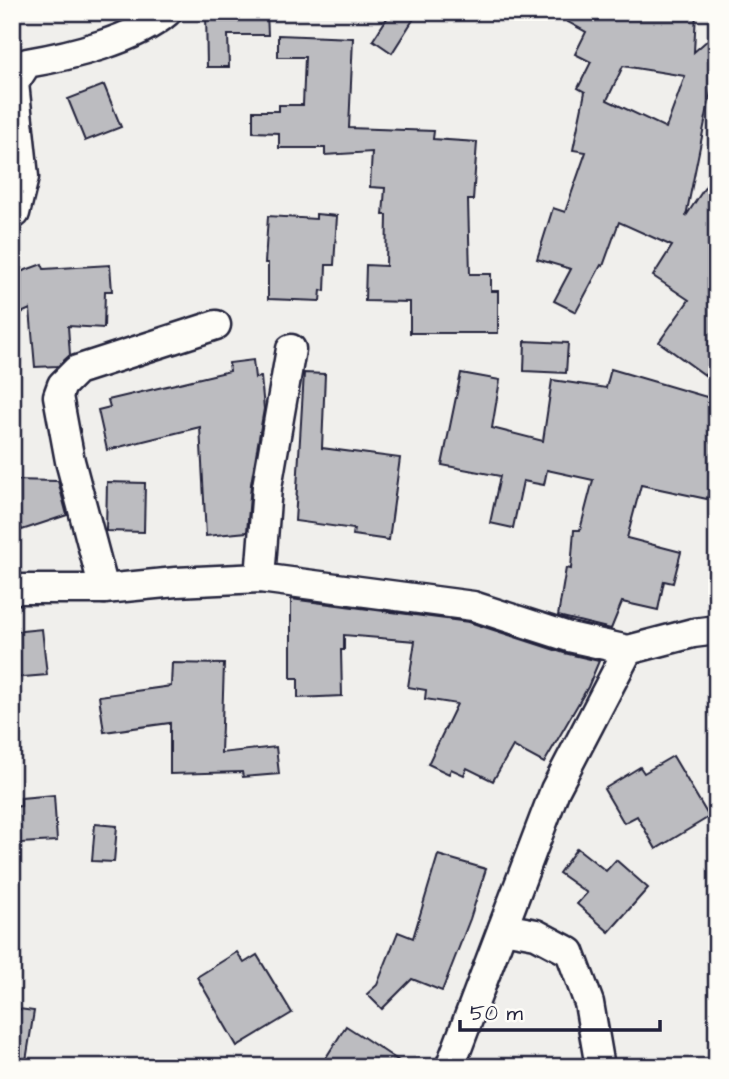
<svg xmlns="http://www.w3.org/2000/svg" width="729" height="1079" font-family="'Architects Daughter',sans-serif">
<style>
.building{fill:#bcbcc0;stroke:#22223b;stroke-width:2;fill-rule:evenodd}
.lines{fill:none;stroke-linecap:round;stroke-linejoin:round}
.minor-casing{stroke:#22223b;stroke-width:33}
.minor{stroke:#fdfcf7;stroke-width:28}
</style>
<rect width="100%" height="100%" fill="#f0efec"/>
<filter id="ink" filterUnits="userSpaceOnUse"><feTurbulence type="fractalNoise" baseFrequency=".0143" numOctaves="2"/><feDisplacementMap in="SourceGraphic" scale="14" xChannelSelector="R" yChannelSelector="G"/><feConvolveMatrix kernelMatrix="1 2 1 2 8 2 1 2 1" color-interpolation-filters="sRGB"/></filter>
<g filter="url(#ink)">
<g class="building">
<path d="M 206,12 L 267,12 L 268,35 L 228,35 L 229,67 L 207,67 Z"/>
<path d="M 391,12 L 418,12 L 392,53 L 373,40 Z"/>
<path d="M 550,12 L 696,12 L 694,52 L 717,32 L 717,75 L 714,77 L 686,216 L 717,169 L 717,367 L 709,378 L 659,342 L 689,300 L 653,276 L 672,246 L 619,222 L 603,266 L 601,265 L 576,312 L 554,301 L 571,269 L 537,259 L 553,208 L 565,212 L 586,152 L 573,150 L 585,92 L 578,88 L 591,62 L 575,54 L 586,32 ZM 623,66 L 685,76 L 666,128 L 607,100 Z"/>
<path d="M 278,35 L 353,38 L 349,128 L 434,131 L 433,139 L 477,142 L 473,200 L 468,200 L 470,274 L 491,274 L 491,291 L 498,291 L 498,333 L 410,333 L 410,302 L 365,301 L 366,265 L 386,266 L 387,215 L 383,215 L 385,188 L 370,187 L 372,152 L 325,155 L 325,148 L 279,148 L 279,133 L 253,132 L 253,111 L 279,111 L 279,105 L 303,105 L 305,57 L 278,57 Z"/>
<path d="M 104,85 L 121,127 L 85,141 L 68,99 Z"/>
<path d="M 316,214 L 337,216 L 334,265 L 326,265 L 325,291 L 321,290 L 320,301 L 268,299 L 268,263 L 265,263 L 268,216 L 316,219 Z"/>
<path d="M 42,264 L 44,269 L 110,265 L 112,291 L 105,291 L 104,328 L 68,326 L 70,355 L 58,366 L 35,367 L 30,309 L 19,314 L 12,301 L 12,275 Z"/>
<path d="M 525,341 L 568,343 L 566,373 L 524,371 Z"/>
<path d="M 253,360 L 255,378 L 261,377 L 264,409 L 251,484 L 247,532 L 206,536 L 200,427 L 107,450 L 98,410 L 110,407 L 108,400 L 230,371 L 229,363 Z"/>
<path d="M 611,369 L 717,400 L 717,456 L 707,499 L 641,485 L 627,538 L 681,552 L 673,583 L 664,581 L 658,610 L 622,602 L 611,629 L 558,616 L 566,568 L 571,569 L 574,530 L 580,530 L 593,480 L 547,470 L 544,485 L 523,481 L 513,528 L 490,523 L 500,476 L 442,465 L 461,373 L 500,380 L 492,428 L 543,441 L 552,380 L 606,388 Z"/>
<path d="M 304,373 L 325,374 L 322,448 L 400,458 L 389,540 L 353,535 L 354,529 L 295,521 Z"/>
<path d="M 12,480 L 58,481 L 67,515 L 22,530 L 12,501 Z"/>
<path d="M 107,482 L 145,483 L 144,532 L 106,531 Z"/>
<path d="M 291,599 L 469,622 L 564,653 L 599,661 L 588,687 L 544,763 L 513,746 L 493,781 L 467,768 L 464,775 L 451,769 L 449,774 L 428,764 L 457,704 L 425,699 L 426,690 L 408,687 L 415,641 L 344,635 L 344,650 L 341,650 L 342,696 L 298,698 L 298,678 L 291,678 Z"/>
<path d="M 42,629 L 47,675 L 12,678 L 12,632 Z"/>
<path d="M 172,663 L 224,664 L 221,753 L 276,747 L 279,774 L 243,777 L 242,772 L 170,774 L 170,723 L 104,732 L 99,696 L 171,686 Z"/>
<path d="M 673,756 L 709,817 L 656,849 L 637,816 L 624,823 L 604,789 L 640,767 L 644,773 Z"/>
<path d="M 54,795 L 57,841 L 20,843 L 20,835 L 12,835 L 12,807 L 21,806 L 21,798 Z"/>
<path d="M 95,824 L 117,826 L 114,862 L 92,861 Z"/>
<path d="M 577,848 L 606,871 L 616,860 L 648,888 L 609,932 L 577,904 L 587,893 L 559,873 Z"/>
<path d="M 438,855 L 486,869 L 470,919 L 442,991 L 412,979 L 382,1009 L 367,994 L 377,985 L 398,932 L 413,938 Z"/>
<path d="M 237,952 L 244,963 L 257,955 L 292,1013 L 237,1046 L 197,977 Z"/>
<path d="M 12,1008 L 34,1011 L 25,1067 L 12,1067 Z"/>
<path d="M 346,1026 L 360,1035 L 408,1067 L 320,1067 Z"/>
</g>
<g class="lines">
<g class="minor-casing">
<g id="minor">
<path d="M 12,214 L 15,213 L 24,177 L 14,83 L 27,63 C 69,56 135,40 167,12"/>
<path d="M 260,578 L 267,487 L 291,349"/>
<path d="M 12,589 L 104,589 L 176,582 L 260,578 L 473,606 L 569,637 L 628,650 L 693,633 L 717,630"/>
<path d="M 104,589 L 70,461 L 58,396 L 62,385 L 77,370 L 216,325"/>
<path d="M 503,928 L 536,934 L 570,952 L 589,1003 L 600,1067"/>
<path d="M 450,1067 L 555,790 L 628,650"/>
</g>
</g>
<use href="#minor" class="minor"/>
</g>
</g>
<rect width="729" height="1079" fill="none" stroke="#fdfcf7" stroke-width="42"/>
<rect x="21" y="21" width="687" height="1037" fill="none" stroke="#22223b" stroke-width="2.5" filter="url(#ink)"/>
<path d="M460 1020v10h200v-10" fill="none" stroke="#22223b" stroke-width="3.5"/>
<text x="470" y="1020" font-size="21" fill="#22223b" stroke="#fdfcf7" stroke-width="5" paint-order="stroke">50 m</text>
</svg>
